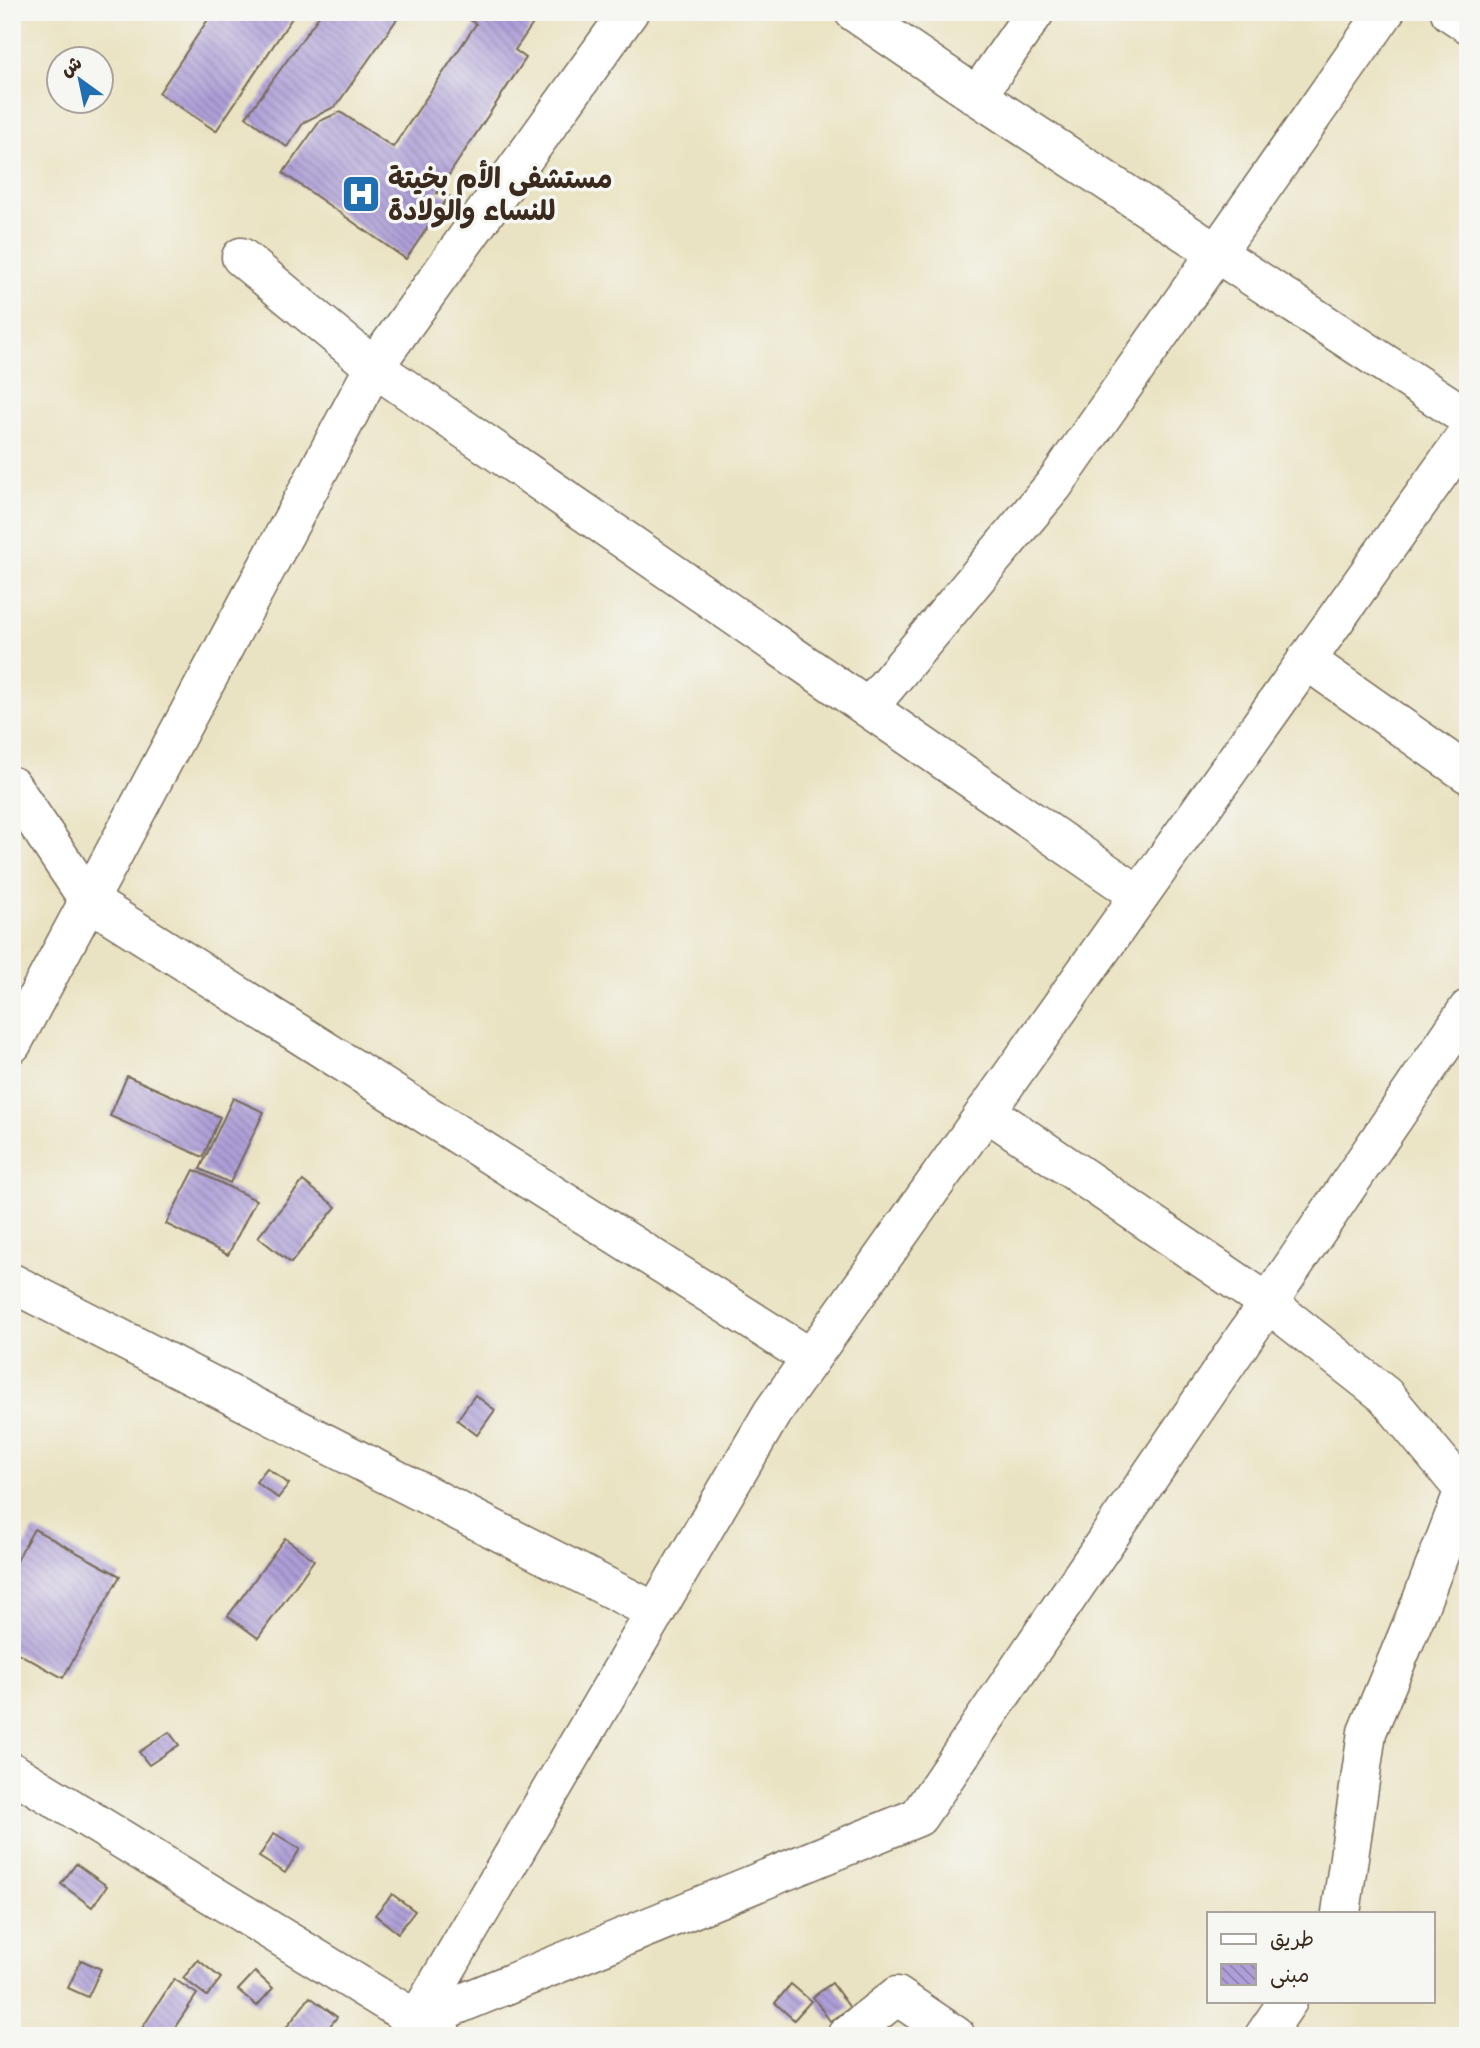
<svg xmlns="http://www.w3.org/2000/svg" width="1480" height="2048" font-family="Mynerve,'Playpen Sans Arabic',sans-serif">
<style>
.building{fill:url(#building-back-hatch)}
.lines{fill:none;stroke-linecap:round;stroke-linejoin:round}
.minor-casing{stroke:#786b58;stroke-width:41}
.minor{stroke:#fff;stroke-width:38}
.labels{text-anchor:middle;stroke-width:7;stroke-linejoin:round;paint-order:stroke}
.poi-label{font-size:28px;font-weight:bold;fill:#3b2a1e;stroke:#f6f6f2;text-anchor:start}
</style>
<defs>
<pattern id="building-back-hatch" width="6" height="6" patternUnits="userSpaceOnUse" patternTransform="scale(1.75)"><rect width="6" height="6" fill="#ae9fd8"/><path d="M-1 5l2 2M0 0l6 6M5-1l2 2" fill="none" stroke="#8f82af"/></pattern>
</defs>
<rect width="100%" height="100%" fill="#f6f6f2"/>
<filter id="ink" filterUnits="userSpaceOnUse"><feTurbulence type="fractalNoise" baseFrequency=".0143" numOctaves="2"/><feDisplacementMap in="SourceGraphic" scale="14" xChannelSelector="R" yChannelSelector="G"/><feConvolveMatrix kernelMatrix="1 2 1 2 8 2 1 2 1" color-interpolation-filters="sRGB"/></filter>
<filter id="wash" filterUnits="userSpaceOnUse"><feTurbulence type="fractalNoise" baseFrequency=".00686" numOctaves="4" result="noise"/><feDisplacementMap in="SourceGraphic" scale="28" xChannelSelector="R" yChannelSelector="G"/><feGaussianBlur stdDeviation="1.57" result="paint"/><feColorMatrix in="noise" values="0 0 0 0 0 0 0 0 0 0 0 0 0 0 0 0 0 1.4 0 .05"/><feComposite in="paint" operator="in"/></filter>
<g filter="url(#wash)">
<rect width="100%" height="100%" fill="#eae3c3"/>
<g id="blocks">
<g class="building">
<path d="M 213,12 L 296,12 L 216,131 L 159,93 Z"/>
<path d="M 322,12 L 402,12 L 336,106 L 304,122 L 287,147 L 246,117 Z"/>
<path d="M 458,12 L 541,12 L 515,50 L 526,58 L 437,193 L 449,196 L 406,259 L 283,173 L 320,121 L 340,112 L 393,147 L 476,24 Z"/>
<path d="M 127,1076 L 220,1117 L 203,1157 L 110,1116 Z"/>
<path d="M 233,1098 L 264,1112 L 230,1183 L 200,1169 Z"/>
<path d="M 194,1170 L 256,1200 L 228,1255 L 166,1224 Z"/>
<path d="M 303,1181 L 336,1207 L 291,1263 L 258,1237 Z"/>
<path d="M 475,1395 L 495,1410 L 477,1435 L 457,1420 Z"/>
<path d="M 267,1468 L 289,1484 L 278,1498 L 256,1482 Z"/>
<path d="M 34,1529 L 120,1576 L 63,1678 L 12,1650 L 12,1568 Z"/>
<path d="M 285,1538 L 314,1560 L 258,1638 L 228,1616 Z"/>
<path d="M 169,1732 L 179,1745 L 149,1765 L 139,1752 Z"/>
<path d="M 274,1833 L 300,1849 L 285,1873 L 259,1857 Z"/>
<path d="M 76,1864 L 107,1886 L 92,1907 L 61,1884 Z"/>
<path d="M 392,1894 L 415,1911 L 398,1933 L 375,1915 Z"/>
<path d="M 81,1960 L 101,1969 L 88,1997 L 68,1988 Z"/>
<path d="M 198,1960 L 221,1978 L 207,1996 L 183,1978 Z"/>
<path d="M 255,1972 L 273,1988 L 257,2006 L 238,1990 Z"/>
<path d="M 174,1979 L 197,1994 L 169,2036 L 137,2036 Z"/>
<path d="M 832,1983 L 850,2008 L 830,2021 L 813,1997 Z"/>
<path d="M 791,1984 L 811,2001 L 794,2020 L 775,2003 Z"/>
<path d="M 310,1997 L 337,2017 L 322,2036 L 280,2036 Z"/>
</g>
</g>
</g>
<g filter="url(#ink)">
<use href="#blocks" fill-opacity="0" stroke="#786b58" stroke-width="2"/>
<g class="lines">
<g class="minor-casing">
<g id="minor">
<path d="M 854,12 L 977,96 L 1468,418"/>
<path d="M 1450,12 L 1468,24"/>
<path d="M 977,96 L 1035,12"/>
<path d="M 241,257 L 374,367 L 1139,895"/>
<path d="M 1306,660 L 1468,774"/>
<path d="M 868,708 L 1054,485 L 1385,12"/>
<path d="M 12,786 L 89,901 L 811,1358"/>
<path d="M 12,1044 L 374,367 L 629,12"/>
<path d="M 986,1111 L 1268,1303 L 1385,1395 L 1464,1490 L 1420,1605 L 1367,1732 L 1341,1913"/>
<path d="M 12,1283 L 656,1612"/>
<path d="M 12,1772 L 418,2021 L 441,2032"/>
<path d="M 418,2021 L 918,1817 L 1468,1009"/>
<path d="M 407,2036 L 772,1413 L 1468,433"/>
<path d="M 846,2036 L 897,1996 L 956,2036"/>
<path d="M 1264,2036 L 1288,2001"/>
</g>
</g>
<use href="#minor" class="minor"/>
</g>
</g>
<defs>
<g id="hospital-square" transform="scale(2.0125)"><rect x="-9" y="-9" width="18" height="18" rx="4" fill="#1f6fb2" stroke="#f6f6f2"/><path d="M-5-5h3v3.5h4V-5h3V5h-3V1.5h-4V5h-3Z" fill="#fff"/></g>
</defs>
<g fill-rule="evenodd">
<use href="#hospital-square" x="361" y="194"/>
</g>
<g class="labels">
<g class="poi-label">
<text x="388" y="188">مستشفى الأم بخيتة<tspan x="388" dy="32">للنساء والولادة</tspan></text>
</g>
</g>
<rect width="1480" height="2048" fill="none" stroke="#f6f6f2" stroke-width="42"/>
<rect x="1207" y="1912" width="228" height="91" fill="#f6f6f2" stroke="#aba49d" stroke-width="2"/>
<rect x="1221" y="1934" width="35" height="10" fill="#ffffff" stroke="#aba49d" stroke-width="2"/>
<text x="1270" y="1946" font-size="21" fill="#3b2a1e">طريق</text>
<rect x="1221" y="1964" width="35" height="21" fill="url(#building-back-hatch)" stroke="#aba49d" stroke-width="2"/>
<text x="1270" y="1982" font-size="21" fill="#3b2a1e">مبنى</text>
<g transform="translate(80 80) rotate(327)"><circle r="33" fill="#f6f6f2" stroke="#aba49d" stroke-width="2"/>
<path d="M0-5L12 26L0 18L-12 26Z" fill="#1f6fb2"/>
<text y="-10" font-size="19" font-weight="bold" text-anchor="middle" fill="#3b2a1e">ش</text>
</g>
</svg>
